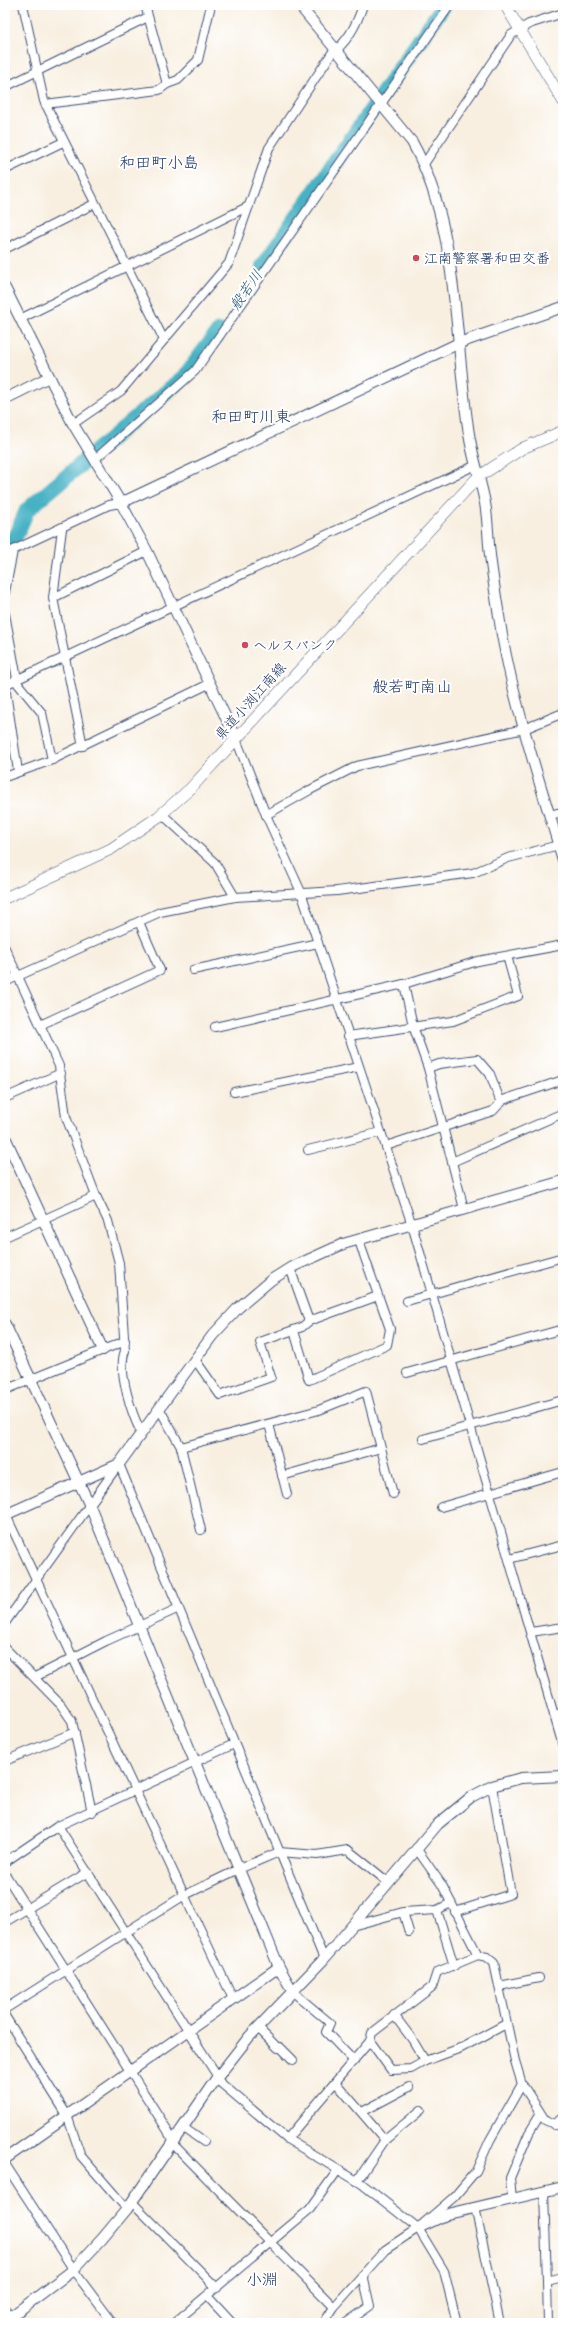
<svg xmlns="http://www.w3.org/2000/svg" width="568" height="2328" font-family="'Indie Flower','Klee One',sans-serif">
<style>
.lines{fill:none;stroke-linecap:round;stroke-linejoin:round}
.river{stroke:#46b2c4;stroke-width:16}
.minor-casing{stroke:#3c4c72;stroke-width:10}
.tertiary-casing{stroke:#3c4c72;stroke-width:12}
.secondary-casing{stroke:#3c4c72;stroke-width:12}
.minor{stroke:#fff;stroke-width:8}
.tertiary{stroke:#fff;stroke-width:10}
.secondary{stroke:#fff;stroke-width:11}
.poi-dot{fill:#d1495b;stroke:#fff;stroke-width:1.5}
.labels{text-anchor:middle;stroke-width:4;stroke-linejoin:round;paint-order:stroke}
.poi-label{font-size:14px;fill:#1b2f5e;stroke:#fff;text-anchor:start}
.street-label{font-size:14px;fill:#1b2f5e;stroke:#fff}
.water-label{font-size:15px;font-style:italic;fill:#2a5d82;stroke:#fff}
.quarter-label{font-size:16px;fill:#1b2f5e;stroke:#fff}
</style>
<rect width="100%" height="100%" fill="#fff"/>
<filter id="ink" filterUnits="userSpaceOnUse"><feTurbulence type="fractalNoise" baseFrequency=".025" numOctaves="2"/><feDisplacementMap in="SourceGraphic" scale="8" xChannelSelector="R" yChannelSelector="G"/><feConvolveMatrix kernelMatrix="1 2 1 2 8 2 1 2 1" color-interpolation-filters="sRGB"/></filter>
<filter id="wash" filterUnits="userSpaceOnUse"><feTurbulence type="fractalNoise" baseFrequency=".012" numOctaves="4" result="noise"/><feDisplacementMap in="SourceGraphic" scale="16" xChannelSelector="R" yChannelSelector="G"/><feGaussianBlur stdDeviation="0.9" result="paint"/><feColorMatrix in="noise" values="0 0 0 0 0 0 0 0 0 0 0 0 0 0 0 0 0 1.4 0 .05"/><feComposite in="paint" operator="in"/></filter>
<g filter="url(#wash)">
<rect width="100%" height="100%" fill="#f8efe0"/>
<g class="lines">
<g class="river">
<path d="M 263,266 L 444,5"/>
<path d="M 13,542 L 27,510 L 185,376 L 219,331"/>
</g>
</g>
</g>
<g filter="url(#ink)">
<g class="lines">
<g class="minor-casing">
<g id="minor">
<path d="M 23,5 L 44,101 L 164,340"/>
<path d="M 145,5 L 167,84"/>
<path d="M 5,87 L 148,17"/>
<path d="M 45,104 L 159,90 L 167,84 L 178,80 L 198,60 L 211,5"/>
<path d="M 424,164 L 511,35 L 529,24 L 563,13"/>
<path d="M 5,170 L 63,142"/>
<path d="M 5,249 L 94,204"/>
<path d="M 20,319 L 249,206"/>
<path d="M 73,424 L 121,391 L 229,263 L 269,148 L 332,53 C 348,42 357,24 363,5"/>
<path d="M 94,460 L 195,371 L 450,5"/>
<path d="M 62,529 L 53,598 L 83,746"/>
<path d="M 5,554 L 109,505 L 121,503"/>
<path d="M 5,592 L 13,551"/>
<path d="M 53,598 L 147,551"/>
<path d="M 5,614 L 18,684 L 42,713 L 52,760"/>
<path d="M 5,685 L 476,465"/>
<path d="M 5,686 L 18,771"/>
<path d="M 236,739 L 266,815 L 301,892 L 412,1225 L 563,1746"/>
<path d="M 5,777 L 52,760 L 209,684"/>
<path d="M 162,814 L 215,863 L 235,897"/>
<path d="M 266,815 L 310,790 L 357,766 L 524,729 L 563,713"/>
<path d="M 549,815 L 563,812"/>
<path d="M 5,948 L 59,1066 L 66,1117 L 96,1196 L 5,1237"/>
<path d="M 193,970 L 318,943"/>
<path d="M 5,982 L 160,912 L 235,897 L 337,891 L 473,873 L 508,858 L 559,845"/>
<path d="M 404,984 L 413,1026 L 428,1068 L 464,1209"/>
<path d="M 40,1025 L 160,970 L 139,922"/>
<path d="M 215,1027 L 404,984 L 478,961 L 563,945"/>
<path d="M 348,1036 L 453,1021 L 518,996 L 507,956"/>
<path d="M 428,1068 L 439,1064 L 477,1059 L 490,1074 L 501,1103"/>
<path d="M 234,1092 L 359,1067"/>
<path d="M 5,1098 L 61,1073"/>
<path d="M 386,1146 L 493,1111 L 503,1100 L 563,1080"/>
<path d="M 308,1150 L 381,1132"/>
<path d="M 452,1162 L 563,1113"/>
<path d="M 96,1196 L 108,1221 L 119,1263 L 125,1351 C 117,1370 132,1415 141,1432"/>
<path d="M 290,1268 L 309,1321"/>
<path d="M 407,1301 L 563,1257"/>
<path d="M 294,1331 L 309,1380 L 387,1345 L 390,1329 L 359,1241"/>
<path d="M 196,1361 L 220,1395 L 271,1377 L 260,1342 L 302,1327 L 309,1321 L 378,1296"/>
<path d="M 407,1373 L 563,1329"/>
<path d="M 5,1390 L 125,1341"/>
<path d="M 159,1408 L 181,1447 L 319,1410 L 366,1391 L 393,1494"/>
<path d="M 269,1424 L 287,1494"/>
<path d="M 423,1439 L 563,1400"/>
<path d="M 181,1447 L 201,1530"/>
<path d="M 282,1476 L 381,1448"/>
<path d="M 441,1507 L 563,1472"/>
<path d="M 5,1513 L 233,1999"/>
<path d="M 509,1559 L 563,1545"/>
<path d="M 5,1623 L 119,1464 L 324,1959"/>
<path d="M 531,1632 L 563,1627"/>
<path d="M 5,1648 L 61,1705 L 72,1721 L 92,1812"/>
<path d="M 35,1677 L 106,1641 L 179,1608"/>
<path d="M 554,1715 L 563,1713"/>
<path d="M 5,1761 L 75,1732"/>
<path d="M 58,1826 L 218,2077"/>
<path d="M 5,1862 L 58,1826 L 234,1744"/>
<path d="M 5,1874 L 168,2131 L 173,2144 L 334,2307"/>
<path d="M 437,1910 L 454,1966"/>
<path d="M 403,1912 L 409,1932"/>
<path d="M 455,1912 L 511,1894 L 492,1786"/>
<path d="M 5,1922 L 88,1872"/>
<path d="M 352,1926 L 403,1912 L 437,1910 L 451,1903"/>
<path d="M 499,1986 L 539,1978"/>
<path d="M 293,1992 L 330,2023 L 326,2032 L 354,2061"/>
<path d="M 5,2009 L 183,1896 L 239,1869 L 279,1852 L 317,1855 L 348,1850 L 388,1882"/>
<path d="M 394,2015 L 412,2039 L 425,2061"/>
<path d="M 5,2016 L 67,2115 L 81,2156 L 127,2209"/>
<path d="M 258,2028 L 278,2048 L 280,2047 L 293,2060"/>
<path d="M 370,2041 L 391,2070 L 411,2069 L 425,2061 L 461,2048 L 506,2024"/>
<path d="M 216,2079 L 287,2139 L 362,2184 L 418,2228 L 444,2271 L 457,2323"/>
<path d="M 336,2083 L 385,2140"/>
<path d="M 522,2084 L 545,2120 L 563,2128"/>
<path d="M 362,2112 L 409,2087"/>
<path d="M 554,2125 L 563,2117"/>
<path d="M 184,2128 L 204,2142"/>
<path d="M 287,2139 L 370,2041 L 372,2033 L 432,1987 L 437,1972 L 478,1955"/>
<path d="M 5,2164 L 77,2275 L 113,2323"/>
<path d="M 357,2181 L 385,2140 L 421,2110"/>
<path d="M 544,2192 L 547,2281 L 563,2277"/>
<path d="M 512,2199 L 510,2178 L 529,2133 L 540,2115"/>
<path d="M 132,2202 L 217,2288"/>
<path d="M 475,2207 L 500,2323"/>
<path d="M 547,2281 L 548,2323"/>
<path d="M 207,2296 L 232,2323"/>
<path d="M 5,2309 L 14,2323"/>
<path d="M 174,2323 L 310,2209 L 338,2170"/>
<path d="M 324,2323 L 334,2307 L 385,2250 L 418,2228 L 454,2197 L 476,2171 L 490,2140 L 522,2084 L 515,2061 L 494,1963 L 487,1957 L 478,1955 L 442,1885 L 416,1848"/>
<path d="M 346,2323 L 370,2306 L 364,2280 L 365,2273"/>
</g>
</g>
<g class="tertiary-casing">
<g id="tertiary">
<path d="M 299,5 L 412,142 C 459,226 454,334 468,427 C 471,453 480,477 485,503 C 488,520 488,538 490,555 C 493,581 498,609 502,635 C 516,712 541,786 563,860"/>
<path d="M 5,288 L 73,424 L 121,503 L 147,551 L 236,739"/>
<path d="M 5,399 L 49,377"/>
<path d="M 121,503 L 459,343 L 563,307"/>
<path d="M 5,1137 L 103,1350"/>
<path d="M 5,1324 L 90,1506 L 279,1967 L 293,1992"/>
<path d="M 5,1515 L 119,1464 L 212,1336 L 238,1308 L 271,1280 L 290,1268 L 343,1244 L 563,1181"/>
<path d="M 5,2159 L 279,1967"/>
<path d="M 418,2228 L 448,2214 L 563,2187"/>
<path d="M 5,2321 L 73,2270 L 102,2239 L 127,2209 L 216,2079 L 249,2037 L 324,1959 L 438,1824 L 471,1797 L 492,1786 L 521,1778 L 563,1776"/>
</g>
</g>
<g class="secondary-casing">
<g id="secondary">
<path d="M 505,5 L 563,101"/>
<path d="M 5,898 L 111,849 L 158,817 L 190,789 L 478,477 L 523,448 L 563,431"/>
</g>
</g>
<use href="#minor" class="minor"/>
<use href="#tertiary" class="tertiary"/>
<use href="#secondary" class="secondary"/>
</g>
</g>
<g class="poi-dot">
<circle cx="416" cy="258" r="4"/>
<circle cx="245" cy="645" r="4"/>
</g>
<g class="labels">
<g class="poi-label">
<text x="424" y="263">江南警察署和田交番</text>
<text x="253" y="650">ヘルスバンク</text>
</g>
<g class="street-label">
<text transform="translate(250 701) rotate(-48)" y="5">県道小渕江南線</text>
</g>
<g class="water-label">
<text transform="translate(246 290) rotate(-55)" y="5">般若川</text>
</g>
<g class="quarter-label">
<text x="159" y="168">和田町小島</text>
<text x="251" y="422">和田町川東</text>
<text x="412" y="692">般若町南山</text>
<text x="262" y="2285">小淵</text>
</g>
</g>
<rect width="568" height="2328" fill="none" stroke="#fff" stroke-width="20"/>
</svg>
